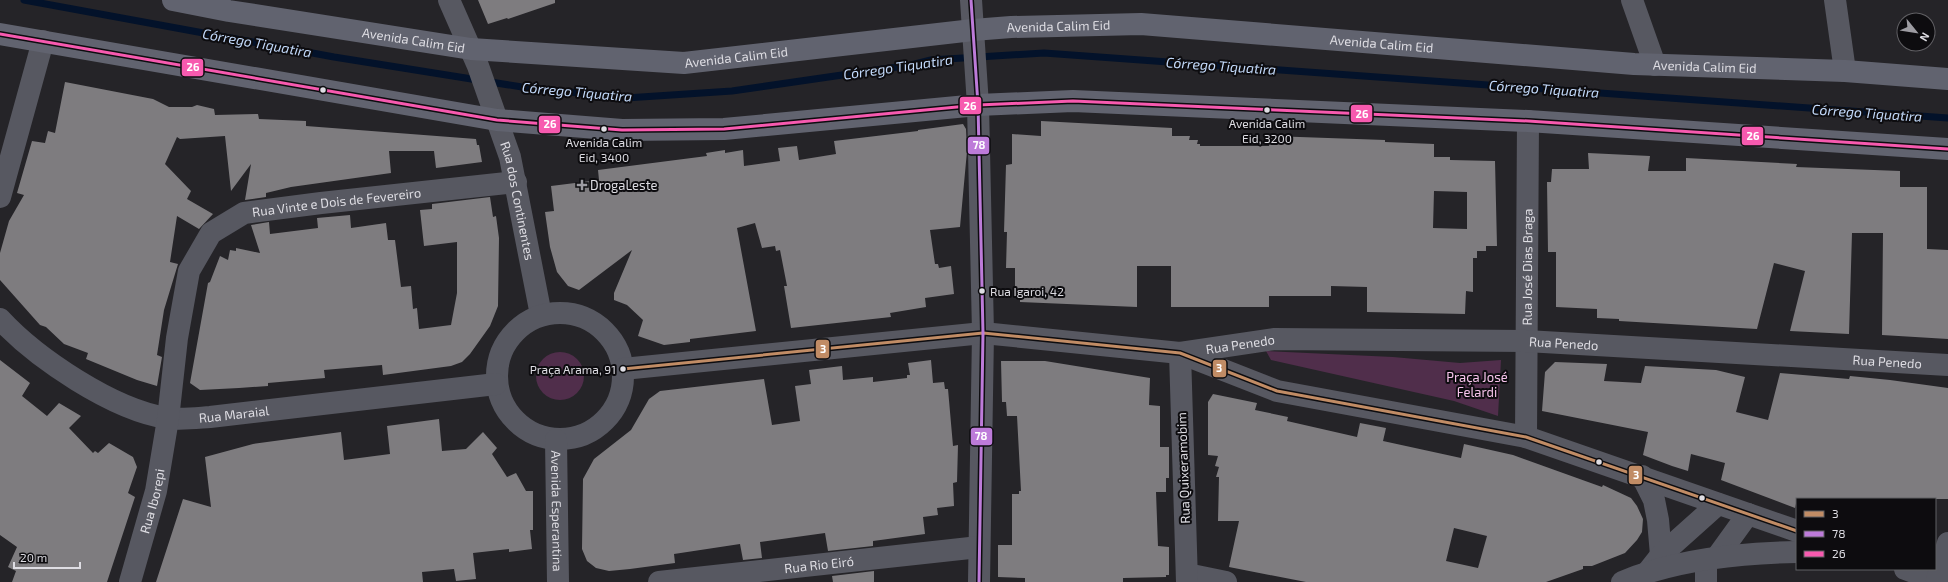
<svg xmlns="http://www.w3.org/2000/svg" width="1948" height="582" font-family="'Exo 2',sans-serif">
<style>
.green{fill:#502e4b}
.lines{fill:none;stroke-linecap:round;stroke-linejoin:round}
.stream{stroke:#03122a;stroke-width:7}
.building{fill:#7e7c7f;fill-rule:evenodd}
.minor{stroke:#575861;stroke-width:22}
.major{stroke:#61636f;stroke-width:22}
.bus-1-casing{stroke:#0d0c0f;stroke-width:6}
.bus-2-casing{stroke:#0d0c0f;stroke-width:6}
.bus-3-casing{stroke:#0d0c0f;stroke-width:6}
.bus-1{stroke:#c18c65;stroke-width:3}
.bus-2{stroke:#bd7bd9;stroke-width:3}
.bus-3{stroke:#f75aaf;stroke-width:3}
.bus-dot{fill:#dedde3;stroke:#0d0c0f;stroke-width:1.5}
.poi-dot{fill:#9d9ca2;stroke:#0d0c0f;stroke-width:1.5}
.labels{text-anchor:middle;stroke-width:4;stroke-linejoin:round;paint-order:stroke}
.bus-label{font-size:12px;fill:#dedde3;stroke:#0d0c0f}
.street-label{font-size:13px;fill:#dedde3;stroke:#0d0c0f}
.poi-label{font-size:13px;fill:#dedde3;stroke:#0d0c0f;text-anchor:start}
.park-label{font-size:13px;fill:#f6c3eb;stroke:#0d0c0f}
.water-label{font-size:14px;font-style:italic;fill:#c3dafb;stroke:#0d0c0f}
.line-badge{stroke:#0d0c0f;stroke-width:1.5}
.badge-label{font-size:11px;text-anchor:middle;font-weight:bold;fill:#fff}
</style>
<rect width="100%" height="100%" fill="#252428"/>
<g class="green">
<path d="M 1266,351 L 1393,357 L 1460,363 L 1501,360 L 1498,416 L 1454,401 L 1271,360 Z"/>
<circle cx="560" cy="376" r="24"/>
</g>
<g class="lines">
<path class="stream" d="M 24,0 L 334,57 L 522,87 L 626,98 L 732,91 L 911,65 L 931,60 L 1044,53 L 1948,118"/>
</g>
<g class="building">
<path d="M 478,0 L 555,0 L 555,3 L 508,19 L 507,18 L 488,24 Z"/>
<path d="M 65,82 L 153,99 L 169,107 L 192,107 L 197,105 L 214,109 L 215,115 L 258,114 L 259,119 L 306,121 L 306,126 L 476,139 L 477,145 L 479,145 L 482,162 L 436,168 L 434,151 L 389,151 L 391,173 L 291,187 L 266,193 L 266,197 L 245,200 L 251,164 L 231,191 L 225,136 L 180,139 L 177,137 L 165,164 L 191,191 L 187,199 L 213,214 L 199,229 L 177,216 L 170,262 L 178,264 L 164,310 L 157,355 L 162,357 L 157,386 L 137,380 L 86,359 L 88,353 L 64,344 L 46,327 L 40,325 L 0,280 L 0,253 L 9,221 L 24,195 L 17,193 L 32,141 L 45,143 L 48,131 L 55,133 Z"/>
<path d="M 1041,121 L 1172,128 L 1172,136 L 1190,136 L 1189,140 L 1198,140 L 1197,144 L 1200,144 L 1200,146 L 1269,146 L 1271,136 L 1385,140 L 1385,142 L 1434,144 L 1434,157 L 1450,157 L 1450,160 L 1495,161 L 1497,246 L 1486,246 L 1486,251 L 1477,251 L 1477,258 L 1473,258 L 1473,292 L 1466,291 L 1465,314 L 1367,312 L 1367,287 L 1331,286 L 1331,296 L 1269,296 L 1269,307 L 1171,307 L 1171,266 L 1137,266 L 1137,307 L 1020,302 L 1020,290 L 1015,290 L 1015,268 L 1006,268 L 1007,232 L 1004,232 L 1006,165 L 1012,164 L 1012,134 L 1041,136 ZM 1434,191 L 1467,192 L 1467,229 L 1433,228 Z"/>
<path d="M 963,124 L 966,129 L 967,151 L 960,227 L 930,230 L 935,264 L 938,264 L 939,268 L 951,266 L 954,294 L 925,298 L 926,307 L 890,313 L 891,317 L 791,328 L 784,286 L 787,286 L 780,250 L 776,251 L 775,246 L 762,248 L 755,223 L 737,228 L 756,331 L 690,339 L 690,342 L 664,345 L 638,336 L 643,320 L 627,305 L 614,300 L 614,293 L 632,250 L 579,290 L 568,286 L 557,272 L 550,247 L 545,212 L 554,211 L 551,186 L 599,180 L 598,170 L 707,156 L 706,153 L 725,150 L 725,153 L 743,150 L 744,166 L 780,161 L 778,148 L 797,146 L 799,160 L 836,154 L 834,141 L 918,131 L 918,130 Z"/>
<path d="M 1588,153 L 1650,156 L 1648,171 L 1686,171 L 1686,158 L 1797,164 L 1796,167 L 1900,171 L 1900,187 L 1927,187 L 1927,249 L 1948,250 L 1948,339 L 1882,335 L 1883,233 L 1852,233 L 1849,334 L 1790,331 L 1805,271 L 1774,263 L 1757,329 L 1619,321 L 1619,319 L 1597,318 L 1597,309 L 1556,307 L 1556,252 L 1548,252 L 1547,182 L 1551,182 L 1552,169 L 1589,169 Z"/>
<path d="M 490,197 L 493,217 L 496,216 L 499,238 L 498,306 L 490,326 L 470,354 L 462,362 L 451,366 L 383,375 L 382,365 L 324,370 L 325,378 L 268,383 L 268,386 L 239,388 L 200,390 L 190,383 L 208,283 L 210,282 L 220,256 L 228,260 L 230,250 L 236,251 L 236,248 L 260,253 L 251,225 L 269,222 L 270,234 L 318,228 L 317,218 L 350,215 L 351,228 L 386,223 L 388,240 L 395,240 L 401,287 L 411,286 L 413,309 L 417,308 L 419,329 L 451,325 L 457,293 L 457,242 L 424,246 L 420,210 L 432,209 L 432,204 Z"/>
<path d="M 0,360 L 30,383 L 22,396 L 47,416 L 59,403 L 81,416 L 69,428 L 93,453 L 95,451 L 98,453 L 109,443 L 133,457 L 137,467 L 128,493 L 135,497 L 107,582 L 12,582 L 16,571 L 8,567 L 17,547 L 0,535 Z"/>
<path d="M 931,360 L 933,383 L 944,382 L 945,389 L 948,389 L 953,446 L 958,445 L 957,482 L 953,483 L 954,506 L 937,508 L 938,515 L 923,517 L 925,534 L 873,541 L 873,546 L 828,551 L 825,533 L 760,542 L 762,558 L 743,560 L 740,544 L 674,554 L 675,563 L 630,569 L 609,571 L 596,568 L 587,561 L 582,549 L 583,479 L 594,459 L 631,430 L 649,399 L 660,391 L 764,379 L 772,425 L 800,421 L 795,386 L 811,384 L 809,370 L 842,366 L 843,380 L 873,377 L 873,382 L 907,378 L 907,375 L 910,375 L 908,363 Z"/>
<path d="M 1001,361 L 1045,361 L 1150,378 L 1149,405 L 1160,406 L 1160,447 L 1169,447 L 1169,478 L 1166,478 L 1166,492 L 1156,492 L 1158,546 L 1169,547 L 1169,575 L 1166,575 L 1166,577 L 1123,578 L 1123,582 L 1025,582 L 1025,578 L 998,577 L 998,545 L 1012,545 L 1012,494 L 1019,494 L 1019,491 L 1021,491 L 1017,416 L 1007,416 L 1006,402 L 1002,402 Z"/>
<path d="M 1555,362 L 1607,364 L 1604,381 L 1641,383 L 1645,366 L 1716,370 L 1745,377 L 1736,412 L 1768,420 L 1780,373 L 1849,379 L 1850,376 L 1890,380 L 1948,388 L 1948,499 L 1797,499 L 1795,508 L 1721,480 L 1725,463 L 1691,454 L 1688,471 L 1672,466 L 1643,455 L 1648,432 L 1542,411 L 1545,372 Z"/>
<path d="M 1213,394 L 1257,403 L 1255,410 L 1288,417 L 1287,421 L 1357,437 L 1360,423 L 1386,428 L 1383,441 L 1461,458 L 1464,444 L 1513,455 L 1602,487 L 1603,485 L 1631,498 L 1637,506 L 1643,519 L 1642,532 L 1637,540 L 1625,553 L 1592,566 L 1583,566 L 1583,569 L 1546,582 L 1306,582 L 1229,567 L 1239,521 L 1218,521 L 1219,477 L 1216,477 L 1219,467 L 1215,466 L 1218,456 L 1208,455 L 1208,402 ZM 1454,528 L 1487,536 L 1478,568 L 1446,561 Z"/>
<path d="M 439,419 L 442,451 L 466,449 L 483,432 L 497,448 L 492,454 L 507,477 L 516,473 L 526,491 L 533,491 L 533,530 L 530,530 L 532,549 L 509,552 L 509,549 L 473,553 L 476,579 L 456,581 L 454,569 L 422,572 L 423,582 L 156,582 L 183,499 L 211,507 L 205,457 L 253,444 L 341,432 L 344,460 L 390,454 L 387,426 Z"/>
<path d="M 874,571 L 874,582 L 833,582 L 832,576 Z"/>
</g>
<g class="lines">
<g class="minor">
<path id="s1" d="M 449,0 L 478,66 L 510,157 L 541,315"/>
<path d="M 971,0 L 978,105 L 983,333 L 979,582"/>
<path d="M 1632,0 L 1655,65"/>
<path d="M 1835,0 L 1845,71"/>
<path d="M 0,197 L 43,41"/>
<circle cx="560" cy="376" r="63"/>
<path id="s2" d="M 0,319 C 36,358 113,410 167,418 C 180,420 196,418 210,417 L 496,384"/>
<path d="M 623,369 L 983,333 L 1180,353 L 1277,391 L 1526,437 L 1797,531"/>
<path id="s3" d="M 1526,437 L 1528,121"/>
<path id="s4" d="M 556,440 L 558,582"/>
<path d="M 1642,476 L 1654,500 L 1658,520 L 1661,555"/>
<path d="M 1717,557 L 1748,514"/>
<path d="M 1706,560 L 1706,582"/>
<path d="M 1905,569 L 1941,582"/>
<path d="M 1187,574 L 1226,582"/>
<path d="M 1646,574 L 1661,555 L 1718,504"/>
<path d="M 1937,580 L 1948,543"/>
<path id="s5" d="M 130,582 L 156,491 L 168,419 L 177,338 L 189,271 L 211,233 L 244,213 L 321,203 L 516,182"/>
<path id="s6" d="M 659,582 L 979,547"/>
<path id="s7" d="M 1187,582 L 1180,353 L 1275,339 L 1526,341 L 1948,365"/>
<path d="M 1622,582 C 1676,559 1739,553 1797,552"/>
</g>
<g class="major">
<path id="s8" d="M 173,0 L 229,11 L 471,49 L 684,63 L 973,30 L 1011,27 L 1141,24 L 1634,64 L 1845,71 L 1948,79"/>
<path d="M 0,34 L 497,120 L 622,130 L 724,129 L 978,105 L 1073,101 L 1528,121 L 1948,149"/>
</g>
<g class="bus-1-casing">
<path id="bus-1" d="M 623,369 L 983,333 L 1180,353 L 1277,391 L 1526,437 L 1797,531"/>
</g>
<g class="bus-2-casing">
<path id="bus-2" d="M 971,0 L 978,105 L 983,333 L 979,582"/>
</g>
<g class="bus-3-casing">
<path id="bus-3" d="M 0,34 L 497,120 L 622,130 L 724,129 L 978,105 L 1073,101 L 1528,121 L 1948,149"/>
</g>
<use href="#bus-1" class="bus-1"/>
<use href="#bus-2" class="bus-2"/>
<use href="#bus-3" class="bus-3"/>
</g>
<g class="bus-dot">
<circle cx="323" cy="90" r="3.5"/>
<circle cx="1267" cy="110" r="3.5"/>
<circle cx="604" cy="129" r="3.5"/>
<circle cx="982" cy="291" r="3.5"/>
<circle cx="623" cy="369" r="3.5"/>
<circle cx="1599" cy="462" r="3.5"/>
<circle cx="1702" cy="498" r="3.5"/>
</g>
<path class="poi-dot" d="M580 179h4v4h4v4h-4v4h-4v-4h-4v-4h4z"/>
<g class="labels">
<g class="bus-label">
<text x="1267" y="128">Avenida Calim<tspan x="1267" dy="15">Eid, 3200</tspan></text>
<text x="604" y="147">Avenida Calim<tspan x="604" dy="15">Eid, 3400</tspan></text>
<text x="990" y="296" text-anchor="start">Rua Igaroi, 42</text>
<text x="616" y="374" text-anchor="end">Praça Arama, 91</text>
</g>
<g class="street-label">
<text dy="5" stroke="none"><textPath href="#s8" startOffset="892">Avenida Calim Eid</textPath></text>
<text dy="5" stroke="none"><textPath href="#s8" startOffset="244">Avenida Calim Eid</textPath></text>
<text dy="5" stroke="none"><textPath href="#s8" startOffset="1216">Avenida Calim Eid</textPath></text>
<text dy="5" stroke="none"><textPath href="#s8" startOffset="568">Avenida Calim Eid</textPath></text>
<text dy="5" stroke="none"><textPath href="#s8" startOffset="1540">Avenida Calim Eid</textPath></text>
<text dy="5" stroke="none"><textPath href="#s1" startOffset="213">Rua dos Continentes</textPath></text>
<text dy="5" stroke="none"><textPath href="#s5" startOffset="493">Rua Vinte e Dois de Fevereiro</textPath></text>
<text dy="5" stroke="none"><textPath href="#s3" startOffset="170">Rua José Dias Braga</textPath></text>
<text dy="5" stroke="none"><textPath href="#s7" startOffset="614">Rua Penedo</textPath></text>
<text dy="5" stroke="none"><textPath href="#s7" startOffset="290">Rua Penedo</textPath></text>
<text dy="5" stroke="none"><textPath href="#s7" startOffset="938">Rua Penedo</textPath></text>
<text dy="5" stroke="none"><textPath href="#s2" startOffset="264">Rua Maraial</textPath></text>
<text transform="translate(1183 468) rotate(-92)" y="5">Rua Quixeramobim</text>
<text dy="5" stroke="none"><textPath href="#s5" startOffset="84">Rua Iborepi</textPath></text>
<text dy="5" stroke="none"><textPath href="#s4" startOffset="71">Avenida Esperantina</textPath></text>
<text dy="5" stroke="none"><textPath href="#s6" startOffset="161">Rua Rio Eiró</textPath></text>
</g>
<g class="poi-label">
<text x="590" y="190">DrogaLeste</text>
</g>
<g class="park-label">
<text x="1477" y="382">Praça José<tspan x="1477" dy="15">Felardi</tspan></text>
</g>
<g class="water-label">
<text transform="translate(257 43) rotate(10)" y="5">Córrego Tiquatira</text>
<text transform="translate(1221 66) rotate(4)" y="5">Córrego Tiquatira</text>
<text transform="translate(898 67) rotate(-8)" y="5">Córrego Tiquatira</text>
<text transform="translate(1544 89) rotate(4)" y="5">Córrego Tiquatira</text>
<text transform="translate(577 92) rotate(5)" y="5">Córrego Tiquatira</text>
<text transform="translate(1867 113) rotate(4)" y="5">Córrego Tiquatira</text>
</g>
</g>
<g class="line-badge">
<rect x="181" y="58" width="23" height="19" rx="4" fill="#f75aaf"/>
<rect x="959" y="96" width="23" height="19" rx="4" fill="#f75aaf"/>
<rect x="1350" y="104" width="23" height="19" rx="4" fill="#f75aaf"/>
<rect x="538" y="115" width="23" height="19" rx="4" fill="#f75aaf"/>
<rect x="1741" y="126" width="23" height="20" rx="4" fill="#f75aaf"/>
<rect x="967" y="136" width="23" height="19" rx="4" fill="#bd7bd9"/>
<rect x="815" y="339" width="15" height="20" rx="4" fill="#c18c65"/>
<rect x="1212" y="359" width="15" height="19" rx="4" fill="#c18c65"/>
<rect x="970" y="427" width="23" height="19" rx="4" fill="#bd7bd9"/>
<rect x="1628" y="465" width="15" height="20" rx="4" fill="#c18c65"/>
</g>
<g class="badge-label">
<text x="193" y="71">26</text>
<text x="970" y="110">26</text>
<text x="1362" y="118">26</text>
<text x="550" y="128">26</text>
<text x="1753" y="140">26</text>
<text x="979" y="149">78</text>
<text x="823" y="353">3</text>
<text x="1219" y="372">3</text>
<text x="981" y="440">78</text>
<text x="1636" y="479">3</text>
</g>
<rect x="1796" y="498" width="140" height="72" fill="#0d0c0f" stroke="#616064"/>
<rect x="1804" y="511" width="20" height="6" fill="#c18c65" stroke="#616064"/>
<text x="1832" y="518" font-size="12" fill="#dedde3">3</text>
<rect x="1804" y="531" width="20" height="6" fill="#bd7bd9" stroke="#616064"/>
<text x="1832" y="538" font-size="12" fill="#dedde3">78</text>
<rect x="1804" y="551" width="20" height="6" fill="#f75aaf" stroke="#616064"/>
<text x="1832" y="558" font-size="12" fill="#dedde3">26</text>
<g transform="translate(1916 32) rotate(120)"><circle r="19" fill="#0d0c0f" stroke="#616064"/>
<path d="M0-3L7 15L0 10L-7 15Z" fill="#9d9ca2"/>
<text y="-6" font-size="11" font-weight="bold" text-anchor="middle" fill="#dedde3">N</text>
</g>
<path d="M14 562v6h66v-6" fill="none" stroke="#dedde3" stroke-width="2"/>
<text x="20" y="562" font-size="12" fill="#dedde3" stroke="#0d0c0f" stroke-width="3" paint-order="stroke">20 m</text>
</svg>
